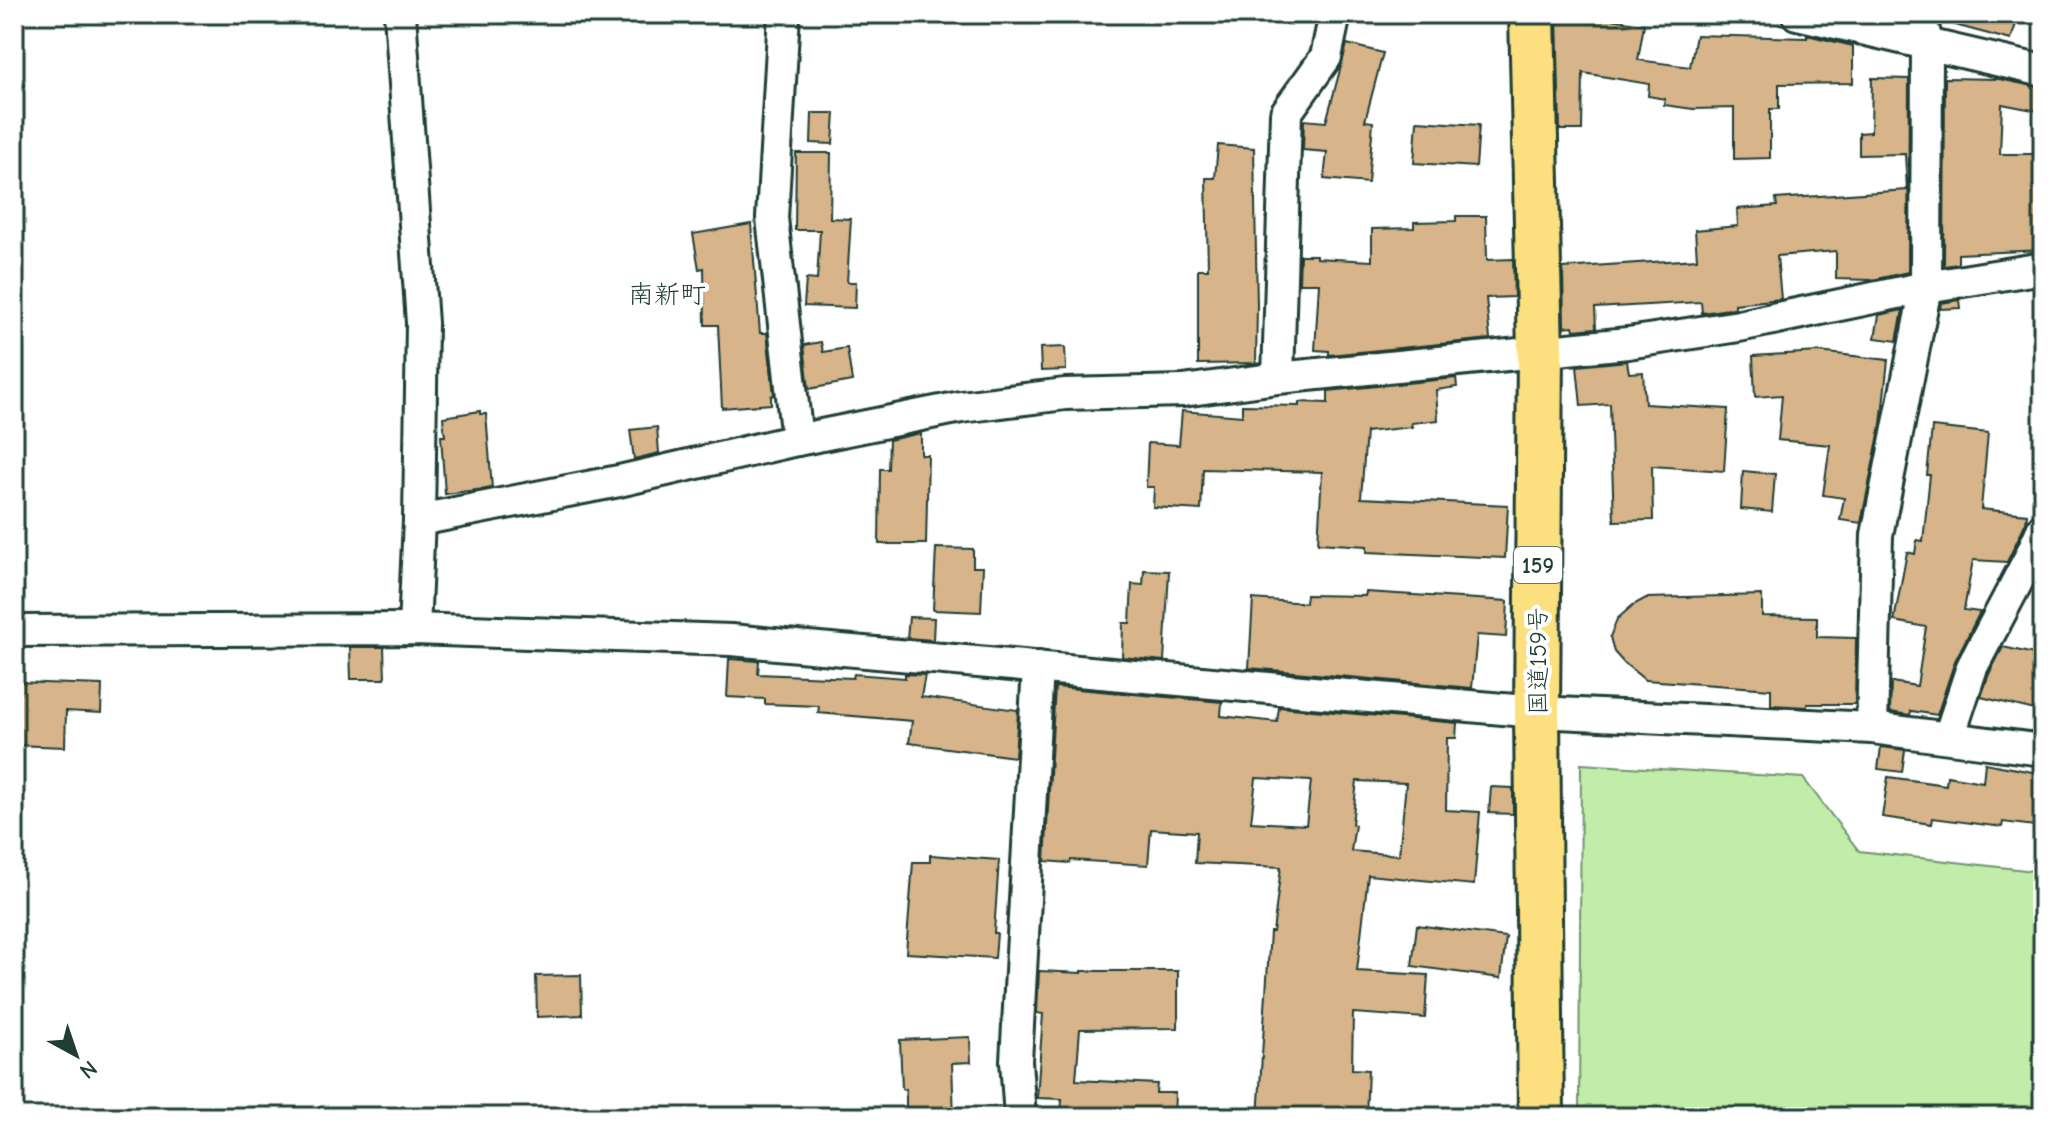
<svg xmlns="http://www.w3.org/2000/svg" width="2057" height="1131" font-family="'Comic Neue','Klee One',sans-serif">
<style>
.green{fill:#c2eca9;stroke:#70946e;stroke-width:2}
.building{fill:#d7b489;stroke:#1f3d34;stroke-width:2;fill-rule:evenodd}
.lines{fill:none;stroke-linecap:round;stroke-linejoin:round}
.minor-casing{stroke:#1f3d34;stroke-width:36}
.trunk-casing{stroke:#1f3d34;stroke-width:50}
.minor{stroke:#fff;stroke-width:30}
.trunk{stroke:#fce080;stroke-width:44}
.labels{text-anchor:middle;stroke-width:8;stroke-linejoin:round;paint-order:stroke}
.shield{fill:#fff;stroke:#627771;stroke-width:2}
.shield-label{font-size:22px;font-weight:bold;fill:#1f3d34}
.street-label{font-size:24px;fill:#1f3d34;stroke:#fff}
.neighbourhood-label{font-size:26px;fill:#1f3d34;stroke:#fff}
</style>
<rect width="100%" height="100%" fill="#fff"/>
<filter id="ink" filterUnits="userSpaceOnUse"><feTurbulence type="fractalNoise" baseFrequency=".0125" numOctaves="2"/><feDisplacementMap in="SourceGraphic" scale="16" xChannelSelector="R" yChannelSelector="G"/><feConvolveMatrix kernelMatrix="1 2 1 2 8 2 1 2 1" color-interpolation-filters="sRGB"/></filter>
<g filter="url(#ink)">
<path class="green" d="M 1581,764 L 1803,778 L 1859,851 L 2043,872 L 2043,1080 L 2038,1117 L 1579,1117 Z"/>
<g class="building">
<path d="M 1557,14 L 1585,15 L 1644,24 L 1638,60 L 1690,67 L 1696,35 L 1807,38 L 1807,36 L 1811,36 L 1853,46 L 1853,83 L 1779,84 L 1779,109 L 1770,109 L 1770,158 L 1734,159 L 1734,108 L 1693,109 L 1664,105 L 1665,99 L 1648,96 L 1649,84 L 1583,73 L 1582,130 L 1560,130 Z"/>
<path d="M 1941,14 L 2019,14 L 2011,40 L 1940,21 Z"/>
<path d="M 1347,44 L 1383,53 L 1365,121 L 1373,122 L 1368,183 L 1324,179 L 1327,152 L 1303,150 L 1304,120 L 1326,122 Z"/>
<path d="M 1872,78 L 1909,79 L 1908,272 L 1872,280 L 1836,279 L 1836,251 L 1777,256 L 1781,299 L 1735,304 L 1735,308 L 1702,313 L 1701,302 L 1595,308 L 1596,328 L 1574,330 L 1573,326 L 1564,327 L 1563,268 L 1697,259 L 1695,230 L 1738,226 L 1737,209 L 1777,206 L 1776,199 L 1907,190 L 1905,154 L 1859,155 L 1859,133 L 1871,132 Z"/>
<path d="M 1945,78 L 1999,79 L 2043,88 L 2043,112 L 2002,104 L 2000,154 L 2043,154 L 2043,250 L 1958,254 L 1958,264 L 1944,266 Z"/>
<path d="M 812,113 L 835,113 L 833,144 L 811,143 Z"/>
<path d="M 1417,121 L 1479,125 L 1476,167 L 1414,163 Z"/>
<path d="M 1218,145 L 1254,148 L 1257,306 L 1256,363 L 1198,364 L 1198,269 L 1208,269 L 1206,178 L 1215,178 Z"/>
<path d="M 796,153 L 831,153 L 830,218 L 851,219 L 847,282 L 856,282 L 855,308 L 804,306 L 806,279 L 817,280 L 820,230 L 795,230 Z"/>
<path d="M 1456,216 L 1486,216 L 1487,260 L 1513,259 L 1514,297 L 1486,298 L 1490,339 L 1329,355 L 1329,351 L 1315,350 L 1319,283 L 1299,283 L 1300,255 L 1316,255 L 1316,258 L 1372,261 L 1372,229 L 1414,228 L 1414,222 L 1456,221 Z"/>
<path d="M 751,224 L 760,333 L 767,333 L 774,395 L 771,396 L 771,404 L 722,408 L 718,325 L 705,325 L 704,268 L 699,269 L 693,234 Z"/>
<path d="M 1960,300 L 1961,308 L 1940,309 L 1941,303 Z"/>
<path d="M 1903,310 L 1897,341 L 1875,338 L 1879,315 Z"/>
<path d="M 821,342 L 823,352 L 847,348 L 852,381 L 809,389 L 804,345 Z"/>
<path d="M 1065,347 L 1066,370 L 1041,371 L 1040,348 Z"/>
<path d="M 1819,352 L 1888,360 L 1881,424 L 1861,523 L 1840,520 L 1844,498 L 1823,495 L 1830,445 L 1778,440 L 1782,395 L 1755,397 L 1753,356 Z"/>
<path d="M 1627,361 L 1629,373 L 1643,372 L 1645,404 L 1728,409 L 1724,471 L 1652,466 L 1653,520 L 1614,521 L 1610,404 L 1581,406 L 1577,366 Z"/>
<path d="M 1456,378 L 1457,387 L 1436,390 L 1438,420 L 1411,423 L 1412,427 L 1366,432 L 1361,498 L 1508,505 L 1505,558 L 1367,552 L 1367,546 L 1318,543 L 1322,472 L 1203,469 L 1201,510 L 1153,507 L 1154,487 L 1146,487 L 1148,443 L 1179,445 L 1182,411 L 1242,416 L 1242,405 L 1299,406 L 1299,402 L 1328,403 L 1328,391 Z"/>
<path d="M 480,411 L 480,414 L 486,414 L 492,488 L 445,494 L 441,436 L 445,436 L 443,417 Z"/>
<path d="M 657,427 L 659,453 L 634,459 L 630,430 Z"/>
<path d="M 1932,427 L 1988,433 L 1981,509 L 2027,514 L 2026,522 L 2007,562 L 1973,560 L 1964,610 L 1980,612 L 1955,661 L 1937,715 L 1911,711 L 1910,715 L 1890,712 L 1891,682 L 1917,686 L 1926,627 L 1894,621 L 1907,552 L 1915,554 L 1917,540 L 1923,541 L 1930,475 L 1927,475 Z"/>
<path d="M 921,433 L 921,455 L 928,455 L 926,544 L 879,544 L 880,469 L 888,469 L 889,440 Z"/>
<path d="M 1743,471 L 1775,474 L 1772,512 L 1741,509 Z"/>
<path d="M 936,548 L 973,549 L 973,567 L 983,567 L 981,612 L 933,610 Z"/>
<path d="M 1144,570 L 1169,571 L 1164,661 L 1122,657 L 1123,623 L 1130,623 L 1132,584 L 1143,585 Z"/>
<path d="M 1366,592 L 1508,601 L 1506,637 L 1477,635 L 1472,688 L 1249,668 L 1253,599 L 1305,603 L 1306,595 L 1365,596 Z"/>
<path d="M 1762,595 L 1762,616 L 1817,617 L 1817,637 L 1856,638 L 1855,704 L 1807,704 L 1807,707 L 1771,705 L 1771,689 L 1645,680 L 1623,662 L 1614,652 L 1610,637 L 1617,619 L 1633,605 L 1646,598 Z"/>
<path d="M 909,617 L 934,618 L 933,640 L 907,638 Z"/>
<path d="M 350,647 L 384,647 L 385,679 L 351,679 Z"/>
<path d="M 2003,647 L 2043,656 L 2043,712 L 1981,697 L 1989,674 Z"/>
<path d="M 729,659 L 759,661 L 758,674 L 853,678 L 854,674 L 905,678 L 905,674 L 925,675 L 921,697 L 1018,710 L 1015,757 L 909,743 L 912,721 L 818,713 L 819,706 L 765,704 L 765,699 L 727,697 Z"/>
<path d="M 14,682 L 102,685 L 101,713 L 66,711 L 65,747 L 14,745 Z"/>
<path d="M 1055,687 L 1222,702 L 1221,716 L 1277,722 L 1279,707 L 1457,723 L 1456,738 L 1447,738 L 1446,810 L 1480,812 L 1474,885 L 1368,875 L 1357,971 L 1428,975 L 1425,1018 L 1353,1013 L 1352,1069 L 1368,1070 L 1366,1117 L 1258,1117 L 1270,932 L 1273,932 L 1281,867 L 1195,863 L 1197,832 L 1151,829 L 1148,865 L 1071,860 L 1070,863 L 1045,861 ZM 1256,778 L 1311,781 L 1306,825 L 1251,822 ZM 1357,781 L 1406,783 L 1399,855 L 1351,851 L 1355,825 L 1352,824 Z"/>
<path d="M 1881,747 L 1905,750 L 1902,772 L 1878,769 Z"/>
<path d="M 1985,763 L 2043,774 L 2043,827 L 2003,822 L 2002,827 L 1933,818 L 1932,824 L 1882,817 L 1888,777 L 1946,785 L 1947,776 L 1983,782 Z"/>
<path d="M 1491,787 L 1513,788 L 1513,814 L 1489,813 Z"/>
<path d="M 930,855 L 999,860 L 994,933 L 997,933 L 995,958 L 906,953 L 913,862 L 930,862 Z"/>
<path d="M 1417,925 L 1506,937 L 1501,978 L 1412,966 Z"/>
<path d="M 1039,971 L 1082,973 L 1082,971 L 1178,971 L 1178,1028 L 1080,1029 L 1076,1080 L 1157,1084 L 1156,1093 L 1175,1093 L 1174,1117 L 1061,1117 L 1062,1099 L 1037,1098 L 1043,1014 L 1037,1013 Z"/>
<path d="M 581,975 L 582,1015 L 537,1017 L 536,976 Z"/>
<path d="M 970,1037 L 971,1062 L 952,1063 L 954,1117 L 906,1117 L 906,1089 L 902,1089 L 900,1040 Z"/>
</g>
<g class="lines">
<g class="minor-casing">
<g id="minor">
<path d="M 400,14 L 422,323 L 419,520 L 414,629"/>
<path d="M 784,14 L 772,218 L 797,440"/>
<path d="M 1797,14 L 2043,71"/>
<path d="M 1278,378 L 1286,113 L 1326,57 L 1335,14"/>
<path d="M 419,520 L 619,481 L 797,440 L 961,407 L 1065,394 L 1183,391 L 1278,378 L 1628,343 L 1739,326 L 1926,287 L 2043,268"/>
<path d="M 14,631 L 414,629 L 731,640 L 1537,712 L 1872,728 L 2043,750"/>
<path d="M 1872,728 L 1877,535 L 1926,287 L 1927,43 L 1920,14"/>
<path d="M 1949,737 L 1972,667 L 2029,559 L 2043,528"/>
<path d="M 1020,1117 L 1016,1061 L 1038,667"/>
</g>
</g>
<g class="trunk-casing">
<path id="trunk" d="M 1532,14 L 1540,352 L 1537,712 L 1541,1117"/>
</g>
<use href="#minor" class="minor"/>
<use href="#trunk" class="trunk"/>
</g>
</g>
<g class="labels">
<rect class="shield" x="1514" y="547" width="48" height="36" rx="6"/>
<g class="shield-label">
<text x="1538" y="573">159</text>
</g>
<g class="street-label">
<text transform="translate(1538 661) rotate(-90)" y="8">国道159号</text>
</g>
<g class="neighbourhood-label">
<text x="667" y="303">南新町</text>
</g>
</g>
<rect width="2057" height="1131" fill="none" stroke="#fff" stroke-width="48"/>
<rect x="24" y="24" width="2009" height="1083" fill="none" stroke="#1f3d34" stroke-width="3" filter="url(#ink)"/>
<g transform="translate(76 1055) rotate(140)" stroke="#ffffff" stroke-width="6" paint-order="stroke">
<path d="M0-6L14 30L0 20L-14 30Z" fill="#1f3d34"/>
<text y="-12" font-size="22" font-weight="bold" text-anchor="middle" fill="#1f3d34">N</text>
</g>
</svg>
